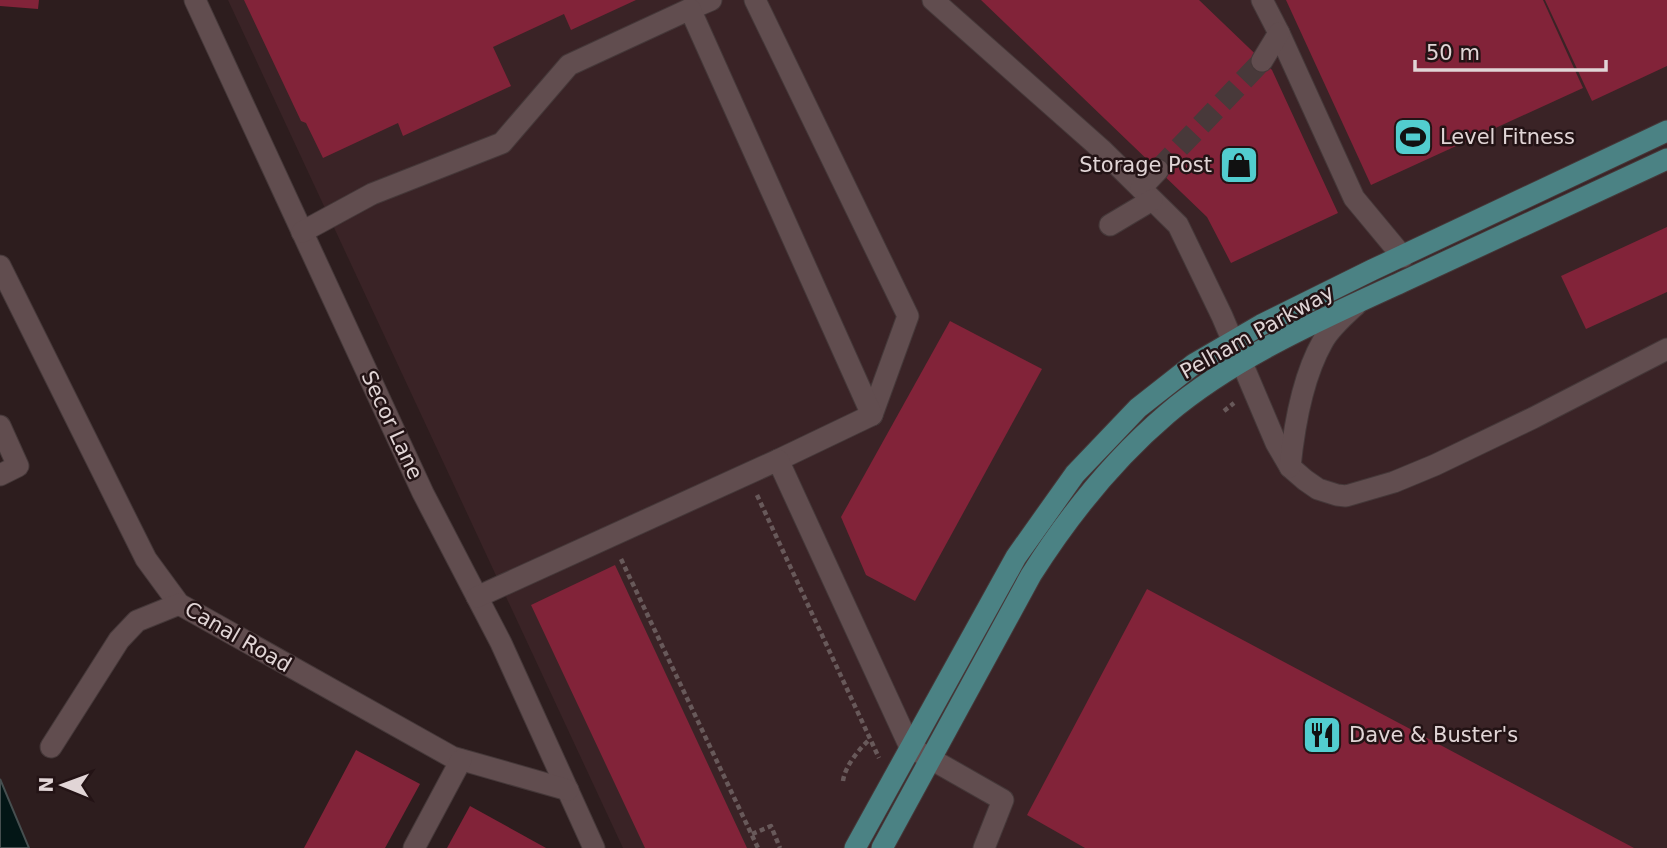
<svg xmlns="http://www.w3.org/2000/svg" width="1667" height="848" font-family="'DejaVu Sans',sans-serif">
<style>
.built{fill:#3a2326}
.water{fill:#031616;stroke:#464f50;stroke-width:2}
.building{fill:#822339}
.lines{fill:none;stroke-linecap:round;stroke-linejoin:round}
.minor-tunnel{stroke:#48393a;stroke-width:21;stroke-dasharray:21 10;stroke-linecap:butt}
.minor-casing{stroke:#453839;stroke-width:23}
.major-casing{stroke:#453839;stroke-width:23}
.path{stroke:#68595a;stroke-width:4.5;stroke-dasharray:5 3.5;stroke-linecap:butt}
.minor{stroke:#614d4f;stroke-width:21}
.major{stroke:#4b8284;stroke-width:21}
.labels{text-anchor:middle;stroke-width:5;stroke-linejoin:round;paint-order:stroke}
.poi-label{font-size:21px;fill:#e1d5d6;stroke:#231315;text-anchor:start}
.street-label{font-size:21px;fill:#e1d5d6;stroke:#231315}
</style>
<rect width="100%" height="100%" fill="#2d1d1e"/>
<path class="built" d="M 228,0 L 1667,0 L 1667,848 L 623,848 Z"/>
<path class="water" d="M 0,779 L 29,848 L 0,848 Z"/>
<g class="building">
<path d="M 0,0 L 39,0 L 38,9 L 0,6 Z"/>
<path d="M 244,0 L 636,0 L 571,30 L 564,14 L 493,47 L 511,86 L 403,136 L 398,123 L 323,158 L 306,123 L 301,121 Z"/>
<path d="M 981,0 L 1199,0 L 1272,70 L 1338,213 L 1231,263 L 1207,217 Z"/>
<path d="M 1286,0 L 1543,0 L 1583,88 L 1371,185 Z"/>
<path d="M 1545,0 L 1667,0 L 1667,66 L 1592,101 Z"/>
<path d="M 1667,227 L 1667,292 L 1586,329 L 1561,276 Z"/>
<path d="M 950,321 L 1042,369 L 915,601 L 866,575 L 841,517 Z"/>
<path d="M 615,565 L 747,848 L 645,848 L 531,605 Z"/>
<path d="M 1147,589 L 1634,848 L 1085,848 L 1027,815 Z"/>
<path d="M 356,750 L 420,784 L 385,848 L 304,848 Z"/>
<path d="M 470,806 L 546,848 L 447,848 Z"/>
</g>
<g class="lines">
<path class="minor-tunnel" d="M 1158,170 L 1262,61"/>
<g class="minor-casing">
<g id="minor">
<path d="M 195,0 L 423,493 L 501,643 L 594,848"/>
<path d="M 755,0 L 908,316 L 872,415"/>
<path d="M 933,0 L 1101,149 L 1178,225 L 1222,316 L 1276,443 L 1290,467 L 1305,480 L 1318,489 L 1337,495 L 1346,496 L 1394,482 L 1435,465 L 1533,418 L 1667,349"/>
<path d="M 1262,0 L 1279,33 L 1354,198 L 1403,257"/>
<path d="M 690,9 L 711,0"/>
<path d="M 1262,61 L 1279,33"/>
<path d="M 1141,188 L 1158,170"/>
<path d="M 1110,225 L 1152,200"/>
<path d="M 302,232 L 372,194 L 502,143 L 569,65 L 690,9 L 872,415 L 778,460"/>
<path d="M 0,266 L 146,559 L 179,604 L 452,757 L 568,790"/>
<path d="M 0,426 L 18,466 L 0,475"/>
<path d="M 1290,467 C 1294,427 1303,376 1323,341 C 1331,327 1344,316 1356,305"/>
<path d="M 477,597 L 778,460 L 910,747 L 1003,800 L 984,848"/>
<path d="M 51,747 L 119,640 L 137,621 L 179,604"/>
<path d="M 414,848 L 461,760"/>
</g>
</g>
<g class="major-casing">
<g id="major">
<path d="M 855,848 L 1016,557 L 1075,474 L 1138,408 L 1194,364 L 1261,325 L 1372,270 L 1667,131"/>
<path d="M 882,848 L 1031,575 C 1069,515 1113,460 1167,414 C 1234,357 1324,318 1402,282 C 1491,241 1579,200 1667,159"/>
</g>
</g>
<g class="path">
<path d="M 1224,411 L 1234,403"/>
<path d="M 757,495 L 879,758"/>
<path d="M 621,559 L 758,848"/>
<path d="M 843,781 C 845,766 859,749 870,739"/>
<path d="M 752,834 L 771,826 L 780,848"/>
</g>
<use href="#minor" class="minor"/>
<use href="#major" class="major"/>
</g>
<defs>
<g id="stadium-square" transform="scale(2.0125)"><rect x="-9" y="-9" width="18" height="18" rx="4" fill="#52cdcf" stroke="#231315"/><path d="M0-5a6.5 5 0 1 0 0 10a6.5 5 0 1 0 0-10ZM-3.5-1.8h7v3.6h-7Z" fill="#111"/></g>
<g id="shop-square" transform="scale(2.0125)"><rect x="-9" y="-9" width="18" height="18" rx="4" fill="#52cdcf" stroke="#231315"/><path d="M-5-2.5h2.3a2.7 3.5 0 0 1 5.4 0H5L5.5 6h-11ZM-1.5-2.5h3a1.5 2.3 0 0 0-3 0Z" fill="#111"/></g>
<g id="restaurant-square" transform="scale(2.0125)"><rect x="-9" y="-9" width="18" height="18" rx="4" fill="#52cdcf" stroke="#231315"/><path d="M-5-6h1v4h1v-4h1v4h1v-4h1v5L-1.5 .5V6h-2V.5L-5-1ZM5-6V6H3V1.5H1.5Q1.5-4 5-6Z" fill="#111"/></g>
</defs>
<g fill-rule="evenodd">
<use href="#stadium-square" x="1413" y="137"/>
<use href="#shop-square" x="1239" y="165"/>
<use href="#restaurant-square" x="1322" y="735"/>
</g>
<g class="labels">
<g class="poi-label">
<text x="1440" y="144">Level Fitness</text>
<text x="1212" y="172" text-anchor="end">Storage Post</text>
<text x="1349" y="742">Dave &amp; Buster's</text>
</g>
<g class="street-label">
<text transform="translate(1257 332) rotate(-29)" y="7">Pelham Parkway</text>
<text transform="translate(392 425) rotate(65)" y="7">Secor Lane</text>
<text transform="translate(238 637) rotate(30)" y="7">Canal Road</text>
</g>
</g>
<g transform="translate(63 785) rotate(271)" stroke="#231315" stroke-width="5" paint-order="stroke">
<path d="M0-5L12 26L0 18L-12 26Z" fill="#e1d5d6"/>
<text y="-10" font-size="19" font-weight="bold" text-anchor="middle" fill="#e1d5d6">N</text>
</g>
<path d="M1415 60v10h191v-10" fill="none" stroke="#e1d5d6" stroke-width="3.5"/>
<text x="1426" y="60" font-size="21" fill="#e1d5d6" stroke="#231315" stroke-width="5" paint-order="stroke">50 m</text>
</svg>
